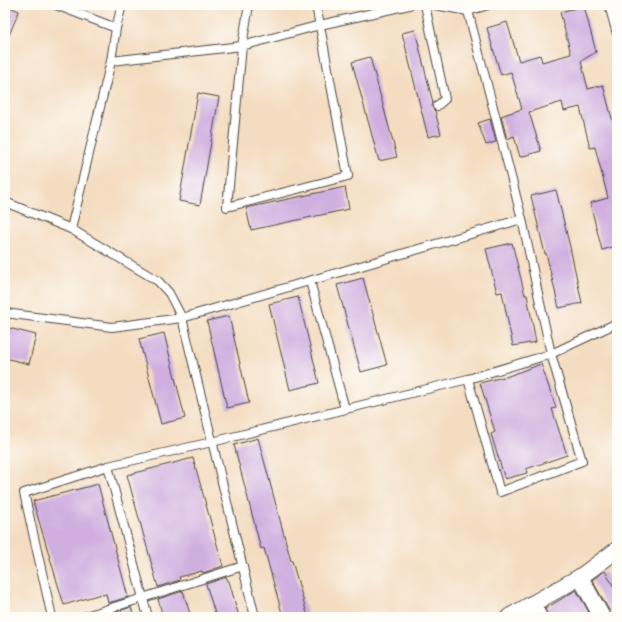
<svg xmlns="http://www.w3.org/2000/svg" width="622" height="622" font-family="'IM FELL Great Primer',serif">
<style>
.building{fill:#d0afe0}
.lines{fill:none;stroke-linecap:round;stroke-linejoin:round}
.service-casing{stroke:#494641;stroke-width:10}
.minor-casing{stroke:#494641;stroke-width:18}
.service{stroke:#fff;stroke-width:8}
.minor{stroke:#fff;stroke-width:16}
</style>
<rect width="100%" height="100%" fill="#fdfcf7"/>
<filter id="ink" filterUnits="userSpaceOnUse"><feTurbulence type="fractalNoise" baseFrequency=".025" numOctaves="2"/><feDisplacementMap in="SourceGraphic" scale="8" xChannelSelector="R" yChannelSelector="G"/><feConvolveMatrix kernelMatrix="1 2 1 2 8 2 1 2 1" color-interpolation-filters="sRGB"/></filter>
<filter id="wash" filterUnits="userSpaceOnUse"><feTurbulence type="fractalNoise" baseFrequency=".012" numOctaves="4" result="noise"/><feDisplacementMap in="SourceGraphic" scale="16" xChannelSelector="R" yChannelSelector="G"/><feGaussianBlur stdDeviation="0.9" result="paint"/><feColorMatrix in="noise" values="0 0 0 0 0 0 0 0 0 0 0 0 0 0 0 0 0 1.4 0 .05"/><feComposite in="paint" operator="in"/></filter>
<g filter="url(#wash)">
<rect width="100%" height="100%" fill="#f4dcc0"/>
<g id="blocks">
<g class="building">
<path d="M 5,5 L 19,11 L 5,45 Z"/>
<path d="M 584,6 L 596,52 L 581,61 L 588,89 L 603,85 L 617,137 L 617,246 L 602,250 L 590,203 L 608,198 L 595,147 L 590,148 L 580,107 L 564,111 L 562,102 L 529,112 L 541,151 L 520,157 L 514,136 L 507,139 L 501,116 L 522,109 L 511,72 L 501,75 L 487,28 L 507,22 L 519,61 L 540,55 L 542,62 L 571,54 L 560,12 Z"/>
<path d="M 415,30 L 433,103 L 432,107 L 435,111 L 441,134 L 428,137 L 402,33 Z"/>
<path d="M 370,57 L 397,157 L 379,161 L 352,62 Z"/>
<path d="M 198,93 L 219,97 L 200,205 L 179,201 Z"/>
<path d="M 490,119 L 496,142 L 486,145 L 478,123 Z"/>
<path d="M 345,187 L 349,209 L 251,230 L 246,208 Z"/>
<path d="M 556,190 L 570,247 L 582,303 L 559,308 L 546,253 L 545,254 L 531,196 Z"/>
<path d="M 512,243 L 525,295 L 527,295 L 536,342 L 513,346 L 502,292 L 497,293 L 486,249 Z"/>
<path d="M 363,278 L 387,365 L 361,372 L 337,285 Z"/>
<path d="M 298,297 L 319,383 L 290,390 L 269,304 Z"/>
<path d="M 229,316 L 249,403 L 227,408 L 207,321 Z"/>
<path d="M 5,327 L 36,335 L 29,364 L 5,358 Z"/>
<path d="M 164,333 L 185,418 L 161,424 L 139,339 Z"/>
<path d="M 541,364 L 556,408 L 552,409 L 567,455 L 526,469 L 527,473 L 505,479 L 491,434 L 495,432 L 480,383 L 503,377 L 503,378 Z"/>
<path d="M 258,438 L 291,561 L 292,561 L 308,617 L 283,617 L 264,548 L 261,549 L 234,445 Z"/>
<path d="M 193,458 L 223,566 L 203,573 L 202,571 L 179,577 L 180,580 L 158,587 L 127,475 Z"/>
<path d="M 98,484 L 128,597 L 108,603 L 106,594 L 102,595 L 101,594 L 64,605 L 33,501 Z"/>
<path d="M 605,571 L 617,593 L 617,617 L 611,617 L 610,612 L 592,580 Z"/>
<path d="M 226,577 L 228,581 L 229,581 L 239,617 L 216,617 L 206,584 Z"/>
<path d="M 576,590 L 589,612 L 581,617 L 548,617 L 545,609 Z"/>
<path d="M 183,591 L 191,617 L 163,617 L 158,599 Z"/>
<path d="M 131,607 L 134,617 L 112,617 L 111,614 Z"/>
</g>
</g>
</g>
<g filter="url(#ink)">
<use href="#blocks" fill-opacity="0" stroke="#494641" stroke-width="1"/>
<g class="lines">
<g class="service-casing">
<g id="service">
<path d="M 56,5 L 116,28 L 122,5"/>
<path d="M 249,5 L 242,46 L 227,207 L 348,176 L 316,5"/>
<path d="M 425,5 L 445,99 L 437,106"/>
<path d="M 435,5 L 468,11"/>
<path d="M 488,5 L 468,11 L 522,219"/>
<path d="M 609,5 L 617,34"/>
<path d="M 116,28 L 111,61 L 71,229 L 158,281 L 169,293 L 182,318 L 255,617"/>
<path d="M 111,61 L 242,46 L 320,25 L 409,5"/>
<path d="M 5,202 L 71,229"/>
<path d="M 310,281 L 345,409"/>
<path d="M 5,313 L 112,327 L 182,318 L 522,219 L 551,354 L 582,461 L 500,492 L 468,379"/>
<path d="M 108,466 L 148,617"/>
<path d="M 52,617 L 24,493 L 108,466 L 212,442 L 468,379 L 551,354 L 617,323"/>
<path d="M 83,617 L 243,566"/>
</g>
</g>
<g class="minor-casing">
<g id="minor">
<path d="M 580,577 L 602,617"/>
<path d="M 532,604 L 539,617"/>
<path d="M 509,617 L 580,577 L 617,550"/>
</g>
</g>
<use href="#service" class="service"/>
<use href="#minor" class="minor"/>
</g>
</g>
<rect width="622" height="622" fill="none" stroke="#fdfcf7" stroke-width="20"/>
</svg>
